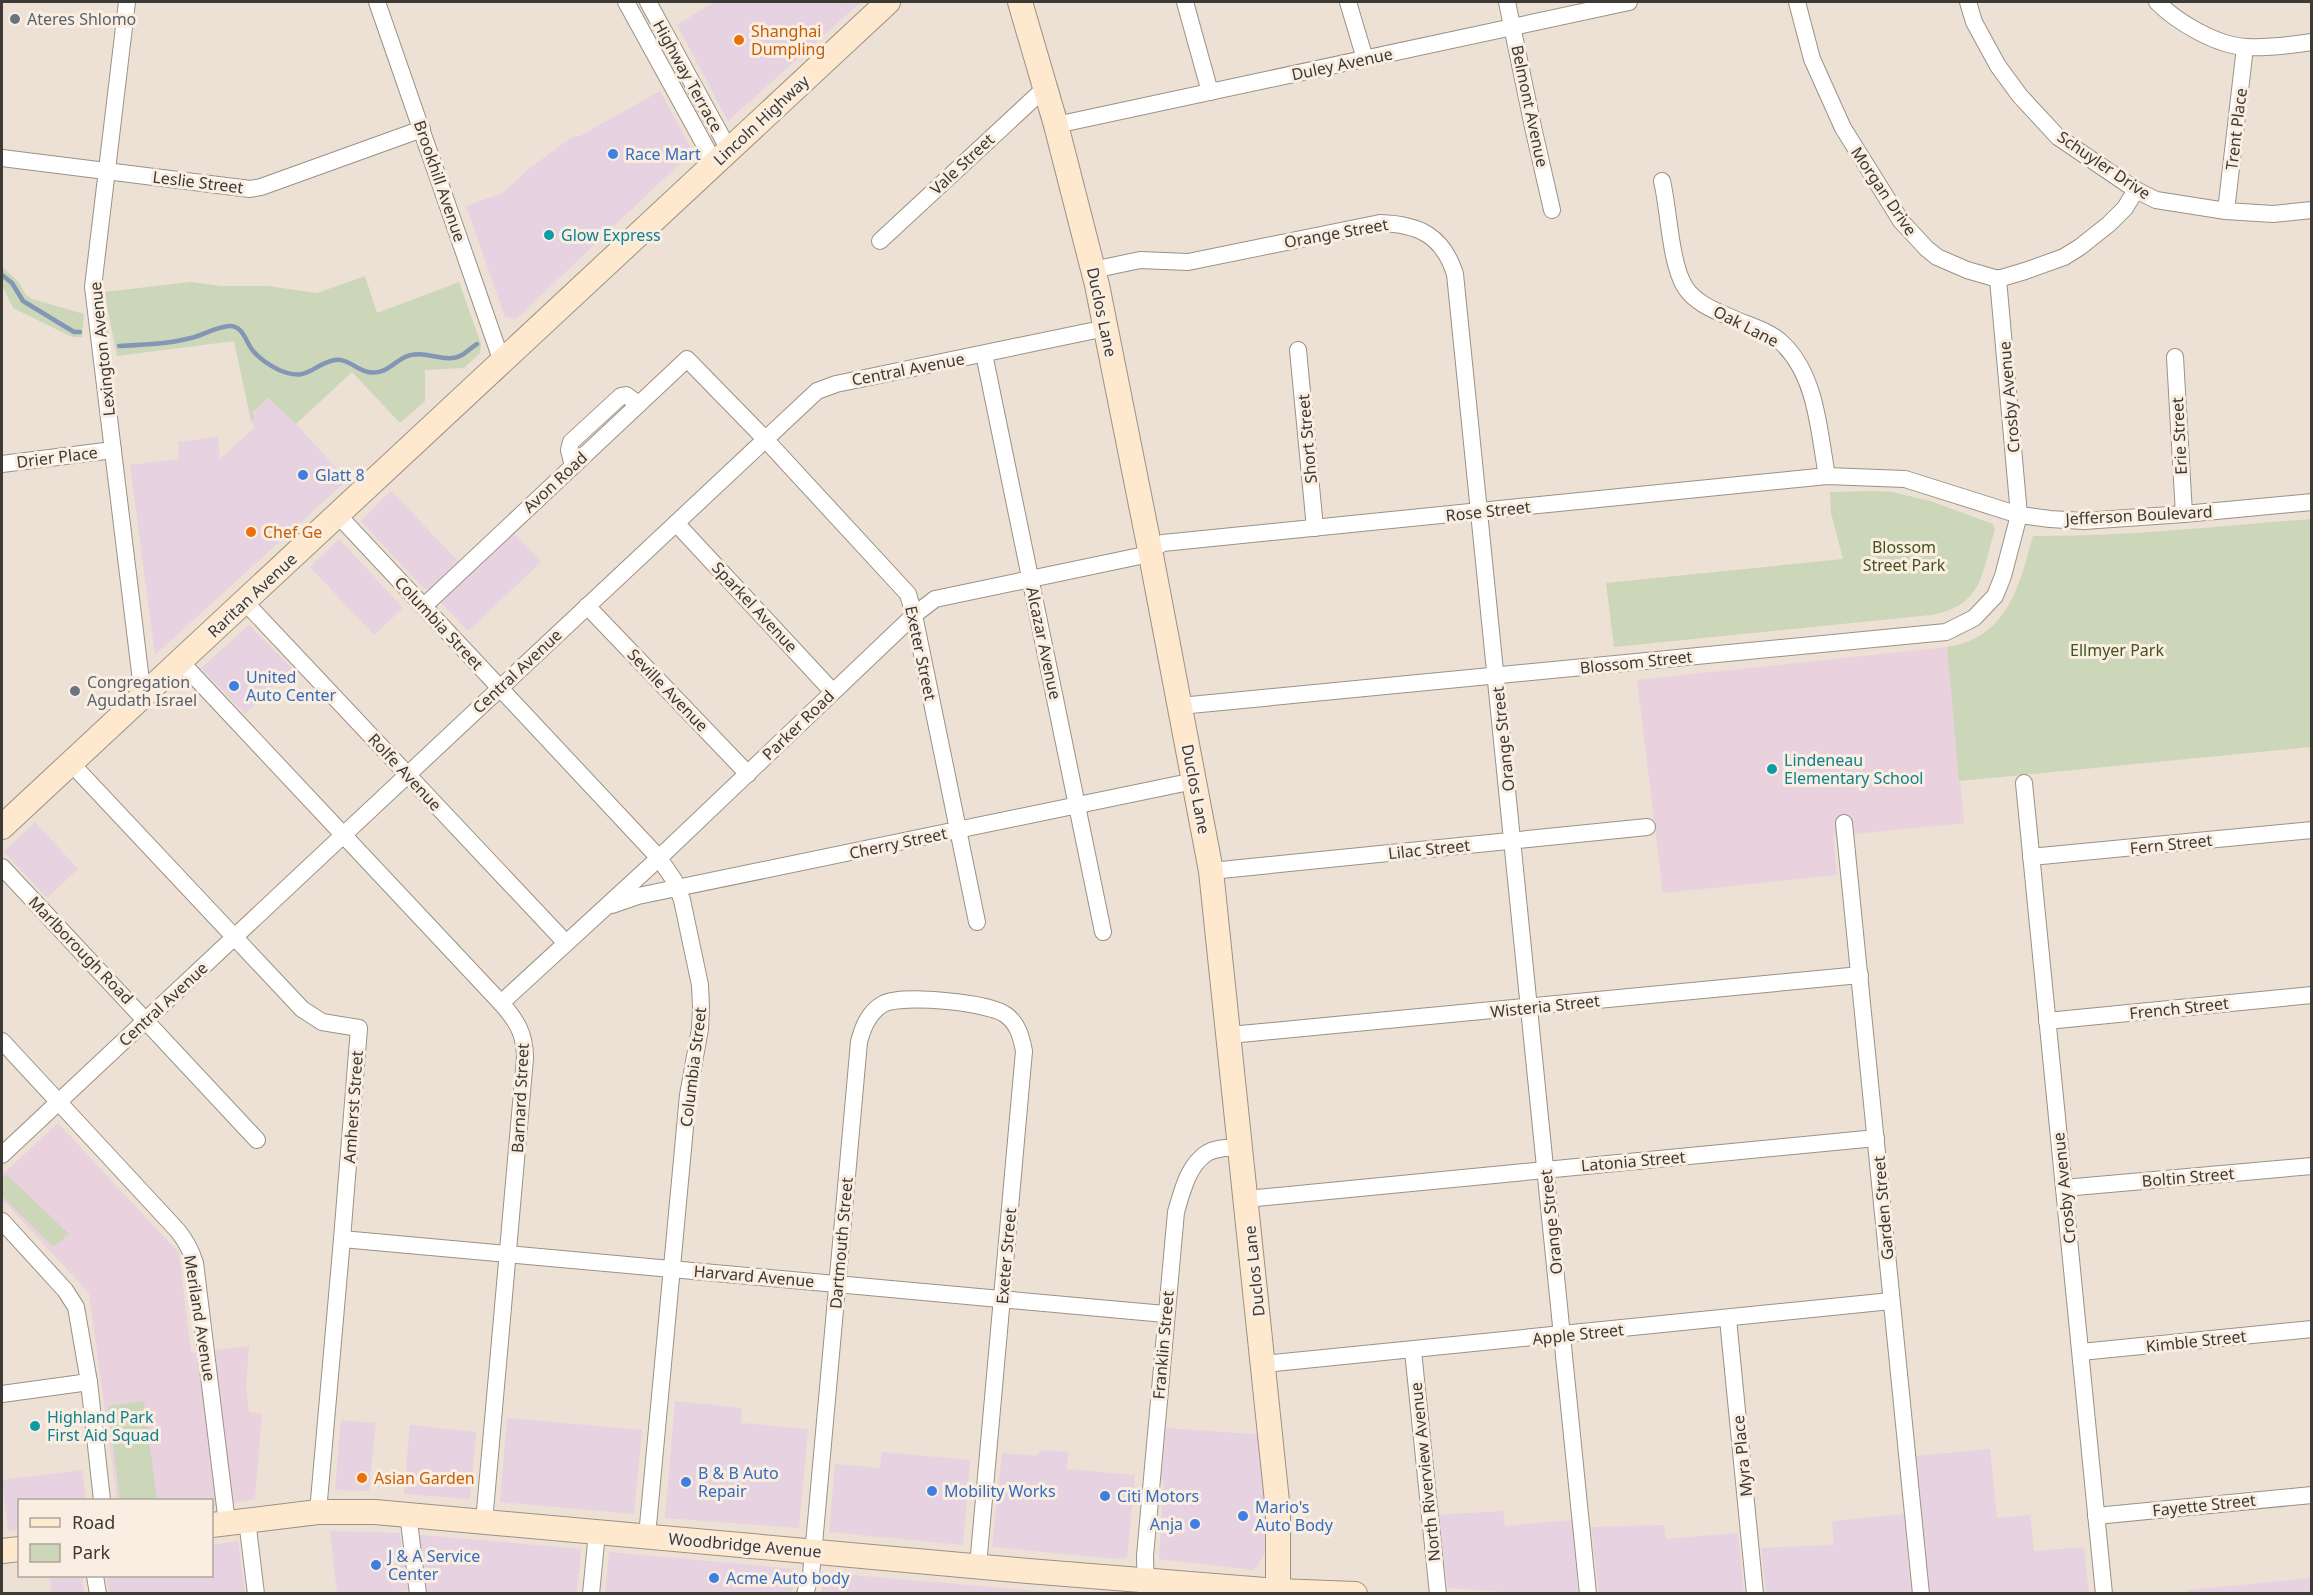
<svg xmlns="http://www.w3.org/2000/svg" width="2313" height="1595" font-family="'Noto Sans',sans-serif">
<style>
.commercial{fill:#e6d2e0}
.education{fill:#e9d1dd}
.green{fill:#cbd7b8}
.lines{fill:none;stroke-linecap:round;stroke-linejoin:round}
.stream{stroke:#8396b5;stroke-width:4.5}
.street-casing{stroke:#9b9185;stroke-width:18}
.secondary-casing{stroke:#9b9185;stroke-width:26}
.street{stroke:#fff;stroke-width:16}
.secondary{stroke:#fee9cf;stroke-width:24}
.worship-dot{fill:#6b7280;stroke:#f9eee1;stroke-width:2}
.food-dot{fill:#e8710a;stroke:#f9eee1;stroke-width:2}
.shop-dot{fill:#3f7fe0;stroke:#f9eee1;stroke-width:2}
.culture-dot{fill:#0f9aa8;stroke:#f9eee1;stroke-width:2}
.labels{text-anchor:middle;stroke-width:6;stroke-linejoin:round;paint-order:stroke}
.worship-label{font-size:16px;fill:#5b616d;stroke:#f9eee1;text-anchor:start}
.food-label{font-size:16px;fill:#c56008;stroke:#f9eee1;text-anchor:start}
.street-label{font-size:16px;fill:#3d3934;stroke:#f9eee1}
.shop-label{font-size:16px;fill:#366cbe;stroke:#f9eee1;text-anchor:start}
.culture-label{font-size:16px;fill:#0d838f;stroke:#f9eee1;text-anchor:start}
.park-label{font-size:16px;fill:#43531d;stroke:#f9eee1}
</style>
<rect width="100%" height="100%" fill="#ece1d4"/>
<g class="commercial">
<path d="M 714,2 L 861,2 L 728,121 L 677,25 Z"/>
<path d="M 660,91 L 691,148 L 690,154 L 516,319 L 505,317 L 466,206 L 503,193 L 530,168 L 572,137 L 580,136 Z"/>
<path d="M 268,398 L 296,424 L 347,480 L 155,655 L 130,465 L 179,459 L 178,442 L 218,437 L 220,459 L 255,427 L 251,421 L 255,417 L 252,414 Z"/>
<path d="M 391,491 L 458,561 L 429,589 L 424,589 L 361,521 Z"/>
<path d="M 513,533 L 541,562 L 468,631 L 440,602 Z"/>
<path d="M 339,539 L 403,608 L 374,635 L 310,567 Z"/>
<path d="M 249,625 L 292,668 L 245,714 L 201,668 Z"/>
<path d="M 35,822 L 78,869 L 47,898 L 4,852 Z"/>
<path d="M 675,1401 L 742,1408 L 741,1423 L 808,1429 L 799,1528 L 665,1518 Z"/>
<path d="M 507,1418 L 642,1430 L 634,1514 L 500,1502 Z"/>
<path d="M 341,1420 L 376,1423 L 369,1491 L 335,1490 Z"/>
<path d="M 410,1425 L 476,1432 L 470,1499 L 404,1494 Z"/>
<path d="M 1166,1428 L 1265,1435 L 1269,1511 L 1265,1553 L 1256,1568 L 1252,1570 L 1159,1559 L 1164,1481 L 1161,1480 Z"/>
<path d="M 1990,1449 L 1997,1518 L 2030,1515 L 2034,1551 L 2084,1547 L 2089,1593 L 1930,1593 L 1916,1456 Z"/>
<path d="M 1042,1450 L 1068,1452 L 1067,1469 L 1135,1475 L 1127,1557 L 1116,1559 L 992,1547 L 1002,1453 L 1035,1456 Z"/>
<path d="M 882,1452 L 970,1460 L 963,1545 L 829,1532 L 835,1464 L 880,1468 Z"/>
<path d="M 82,1470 L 86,1500 L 20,1500 L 19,1529 L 8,1531 L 2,1480 Z"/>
<path d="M 1503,1511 L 1505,1526 L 1572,1520 L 1578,1593 L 1517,1593 L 1448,1588 L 1438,1515 Z"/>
<path d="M 1904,1514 L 1911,1593 L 1766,1593 L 1761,1548 L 1834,1545 L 1832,1521 Z"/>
<path d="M 1664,1525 L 1666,1539 L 1738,1533 L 1744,1593 L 1599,1593 L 1591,1527 Z"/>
<path d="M 330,1531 L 400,1533 L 408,1590 L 378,1594 L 337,1593 Z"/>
<path d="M 421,1535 L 581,1549 L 577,1593 L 426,1593 L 419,1536 Z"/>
<path d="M 238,1541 L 245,1593 L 109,1593 L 106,1576 L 212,1576 L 212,1545 Z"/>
<path d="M 609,1552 L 796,1569 L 797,1572 L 791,1593 L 605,1593 Z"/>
<path d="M 827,1573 L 1061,1593 L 821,1593 Z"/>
<path d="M 49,1576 L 82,1576 L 84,1593 L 52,1593 Z"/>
<path d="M 2311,1578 L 2311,1593 L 2187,1593 L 2187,1590 Z"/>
</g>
<g class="education">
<path d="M 1947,647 L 1964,823 L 1833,836 L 1837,875 L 1663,893 L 1637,680 Z"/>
<path d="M 58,1123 L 179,1253 L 191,1353 L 249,1346 L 246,1388 L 249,1412 L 262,1414 L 255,1499 L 212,1507 L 212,1500 L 117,1500 L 89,1293 L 2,1199 L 2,1175 Z"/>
</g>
<g class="green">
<path d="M 2,267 L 18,281 L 26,295 L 32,299 L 84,314 L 82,337 L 72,337 L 13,308 L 2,285 Z"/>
<path d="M 365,276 L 377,313 L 459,282 L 481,344 L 480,353 L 464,368 L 425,370 L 425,401 L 400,423 L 352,372 L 296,424 L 268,398 L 252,413 L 255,417 L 251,421 L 234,341 L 117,356 L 104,292 L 191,282 L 222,286 L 268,286 L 317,293 Z"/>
<path d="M 1876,491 L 1892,492 L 1930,501 L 1993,524 L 1995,530 C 1981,572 1985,605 1931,615 L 1614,647 L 1606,583 L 1843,559 L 1831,513 L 1830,492 Z"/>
<path d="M 2311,519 L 2311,747 L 1959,781 L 1947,647 C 2008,638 2019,586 2033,536 C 2126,537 2219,526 2311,519 Z"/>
<path d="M 6,1174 L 69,1234 L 53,1247 L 2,1196 L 2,1178 Z"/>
<path d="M 144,1401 L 157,1500 L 120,1500 L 108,1406 Z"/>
</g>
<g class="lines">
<g class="stream">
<path d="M 2,275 L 12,283 L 23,301 L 74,332 L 80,332"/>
<path d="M 119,346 C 143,345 168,344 191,338 C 203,335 218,326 230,326 C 244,326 246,344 254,352 C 261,360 269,365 279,370 C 309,383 312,364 335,360 C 347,358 357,370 368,372 C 385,375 391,364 405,357 C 424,348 445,365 462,355 C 467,352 472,347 477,344"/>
</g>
<g class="street-casing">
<g id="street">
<path d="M 127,2 L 93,287 L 143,697"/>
<path d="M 377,2 L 502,362"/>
<path d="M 626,2 L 715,164"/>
<path d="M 648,2 L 729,150"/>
<path d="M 1185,2 L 1210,92"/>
<path d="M 1348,2 L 1365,59"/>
<path d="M 1507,2 L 1533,127 L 1552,210"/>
<path d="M 1797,2 L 1812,59 L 1843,128 L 1901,221 L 1926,248 L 1937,257 L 1967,270 L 1998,279 L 2025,271 L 2064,257 L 2080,247 L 2109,224 L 2125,208 L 2136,190"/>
<path d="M 1968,2 L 1974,22 L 1998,66 L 2020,96 L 2058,137 L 2136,190 L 2156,200 L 2226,211 L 2273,214 L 2312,210"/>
<path d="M 2157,2 C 2177,22 2217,46 2247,47 C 2267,48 2292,45 2312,42"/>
<path d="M 1056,125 L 1629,2"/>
<path d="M 2,158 L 250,189 L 261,187 L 422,129"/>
<path d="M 1662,181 C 1669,210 1670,263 1685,287 C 1696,305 1721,313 1739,321 C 1754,327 1771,332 1783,344 C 1817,377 1819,433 1827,476"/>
<path d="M 2226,211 L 2245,47"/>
<path d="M 880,241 L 1045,88"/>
<path d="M 1093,270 L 1140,260 L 1188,262 L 1380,223 C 1419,224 1443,236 1455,274 L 1588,1594"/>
<path d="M 1298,350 L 1315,528"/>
<path d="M 984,354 L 1103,932"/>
<path d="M 2175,357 L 2184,514"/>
<path d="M 2,464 L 113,450"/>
<path d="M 573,466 L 569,450 L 571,442 L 621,396 L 626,395 L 638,404"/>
<path d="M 338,515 L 659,858 L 674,880 L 682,900 L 700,985 L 701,1008 L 700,1029 L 688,1095 L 647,1536"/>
<path d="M 676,523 L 833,692"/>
<path d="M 244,601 L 566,943"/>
<path d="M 424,606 L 687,359 L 765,439 L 908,594 L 914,615 L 977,922"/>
<path d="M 587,606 L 748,774"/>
<path d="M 181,662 L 501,1003 C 517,1021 525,1034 525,1058 L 484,1522"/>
<path d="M 1180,706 L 1946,632 L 1974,618 L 1995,596 L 2003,576 L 2019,515 L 1998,279"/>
<path d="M 70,762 L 302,1009 L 322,1022 L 359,1028 L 342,1239 L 318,1512"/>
<path d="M 2024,783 L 2104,1594"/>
<path d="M 1844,823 L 1921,1594"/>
<path d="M 2031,857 L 2312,830"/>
<path d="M 2,867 L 257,1140"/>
<path d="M 1211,871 L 1647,827"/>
<path d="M 612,905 L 638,896 L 1194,781"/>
<path d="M 501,1003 L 659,858 L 914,615 L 935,599 L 1140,556 L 1163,543 L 1827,476 L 1905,479 L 2019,515 L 2050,519 L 2084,521 L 2184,514 L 2312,502"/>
<path d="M 2047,1021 L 2312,995"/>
<path d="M 1230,1035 L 1860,975"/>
<path d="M 2,1041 L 178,1231 C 186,1241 191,1250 195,1263 L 227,1523"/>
<path d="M 2,1155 L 817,391 L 836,384 L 1106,328"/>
<path d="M 2064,1188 L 2312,1166"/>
<path d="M 1246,1199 L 1876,1138"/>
<path d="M 2,1221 L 65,1290 L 76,1307 L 89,1382 L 102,1500"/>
<path d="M 342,1239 L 1165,1314"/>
<path d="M 1728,1319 L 1755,1594"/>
<path d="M 1413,1351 L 1438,1594"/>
<path d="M 2081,1352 L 2312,1329"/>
<path d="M 1264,1364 L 1891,1301"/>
<path d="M 2,1394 L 89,1382"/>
<path d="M 408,1514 L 418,1594"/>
<path d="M 2096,1516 L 2312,1495"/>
<path d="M 247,1520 L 256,1594"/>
<path d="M 95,1576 L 98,1594"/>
<path d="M 591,1594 L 597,1532"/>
<path d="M 805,1594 L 811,1574 L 815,1533 L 859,1042 C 863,1026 869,1012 883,1004 C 901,994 989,1002 1006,1015 C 1018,1024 1021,1036 1024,1051 L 978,1566"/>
<path d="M 1146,1594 L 1145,1556 L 1176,1212 C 1182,1192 1188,1165 1207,1153 C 1217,1147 1230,1148 1240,1147"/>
</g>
</g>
<g class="secondary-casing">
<g id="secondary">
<path d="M 1020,2 L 1056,125 L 1097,285 L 1150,550 L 1211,871 L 1278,1511 L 1278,1591"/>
<path d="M 2,827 L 888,2"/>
<path d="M 212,1525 L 318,1512 L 375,1512 L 1028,1571 L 1278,1591 L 1355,1594"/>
<path d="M 2,1551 L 20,1549"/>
</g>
</g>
<use href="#street" class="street"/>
<use href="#secondary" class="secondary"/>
</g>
<g class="worship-dot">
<circle cx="15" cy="19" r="6"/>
<circle cx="75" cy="691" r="6"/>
</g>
<g class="food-dot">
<circle cx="739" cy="40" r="6"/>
<circle cx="251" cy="532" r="6"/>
<circle cx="362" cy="1478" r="6"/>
</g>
<g class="shop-dot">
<circle cx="613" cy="154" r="6"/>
<circle cx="303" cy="475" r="6"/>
<circle cx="234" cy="686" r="6"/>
<circle cx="686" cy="1482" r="6"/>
<circle cx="932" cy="1491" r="6"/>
<circle cx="1105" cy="1496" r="6"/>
<circle cx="1243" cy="1516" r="6"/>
<circle cx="1195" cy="1524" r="6"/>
<circle cx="376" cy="1565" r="6"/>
<circle cx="714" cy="1578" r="6"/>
</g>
<g class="culture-dot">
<circle cx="549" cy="235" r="6"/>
<circle cx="1772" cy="769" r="6"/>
<circle cx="35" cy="1426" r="6"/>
</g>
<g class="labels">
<g class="worship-label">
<text x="27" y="25">Ateres Shlomo</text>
<text x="87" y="688">Congregation<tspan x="87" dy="18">Agudath Israel</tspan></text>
</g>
<g class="food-label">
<text x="751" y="37">Shanghai<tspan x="751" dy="18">Dumpling</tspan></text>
<text x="263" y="538">Chef Ge</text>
<text x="374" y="1484">Asian Garden</text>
</g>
<g class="street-label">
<text transform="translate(1342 64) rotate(-12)" y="6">Duley Avenue</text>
<text transform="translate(688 76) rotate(61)" y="6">Highway Terrace</text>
<text transform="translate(1530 106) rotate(78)" y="6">Belmont Avenue</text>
<text transform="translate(761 120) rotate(-43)" y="6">Lincoln Highway</text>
<text transform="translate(2236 129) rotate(-83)" y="6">Trent Place</text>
<text transform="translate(962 164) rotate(-43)" y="6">Vale Street</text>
<text transform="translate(2104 165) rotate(34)" y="6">Schuyler Drive</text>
<text transform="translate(440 181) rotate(71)" y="6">Brookhill Avenue</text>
<text transform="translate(198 182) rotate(7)" y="6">Leslie Street</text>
<text transform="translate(1884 191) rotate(56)" y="6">Morgan Drive</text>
<text transform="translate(1336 233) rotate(-10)" y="6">Orange Street</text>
<text transform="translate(1102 312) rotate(78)" y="6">Duclos Lane</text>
<text transform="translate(1746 326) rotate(27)" y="6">Oak Lane</text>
<text transform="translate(102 349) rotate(-96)" y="6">Lexington Avenue</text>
<text transform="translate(908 369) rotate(-11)" y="6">Central Avenue</text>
<text transform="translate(2009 397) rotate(-95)" y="6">Crosby Avenue</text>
<text transform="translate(2179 436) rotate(-93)" y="6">Erie Street</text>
<text transform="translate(1307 439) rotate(-95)" y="6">Short Street</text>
<text transform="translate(57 457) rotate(-7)" y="6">Drier Place</text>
<text transform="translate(555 482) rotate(-43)" y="6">Avon Road</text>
<text transform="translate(1488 511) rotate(-6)" y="6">Rose Street</text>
<text transform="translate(2139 515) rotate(-3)" y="6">Jefferson Boulevard</text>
<text transform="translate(252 595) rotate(-43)" y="6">Raritan Avenue</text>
<text transform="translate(755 607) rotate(47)" y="6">Sparkel Avenue</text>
<text transform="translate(439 623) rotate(47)" y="6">Columbia Street</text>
<text transform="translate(1044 643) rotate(78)" y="6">Alcazar Avenue</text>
<text transform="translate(921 653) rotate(78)" y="6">Exeter Street</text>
<text transform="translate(1636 662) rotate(-6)" y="6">Blossom Street</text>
<text transform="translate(517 671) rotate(-43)" y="6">Central Avenue</text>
<text transform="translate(668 690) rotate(46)" y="6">Seville Avenue</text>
<text transform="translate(798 725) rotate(-44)" y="6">Parker Road</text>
<text transform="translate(1503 739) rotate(-96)" y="6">Orange Street</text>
<text transform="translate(405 772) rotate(47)" y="6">Rolfe Avenue</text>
<text transform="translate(1196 789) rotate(79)" y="6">Duclos Lane</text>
<text transform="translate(898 843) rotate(-12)" y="6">Cherry Street</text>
<text transform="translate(2171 844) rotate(-6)" y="6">Fern Street</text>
<text transform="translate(1429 849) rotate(-6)" y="6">Lilac Street</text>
<text transform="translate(81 950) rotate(46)" y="6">Marlborough Road</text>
<text transform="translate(163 1004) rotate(-43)" y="6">Central Avenue</text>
<text transform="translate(1545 1006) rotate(-6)" y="6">Wisteria Street</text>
<text transform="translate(2179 1008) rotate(-6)" y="6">French Street</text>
<text transform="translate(693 1067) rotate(-83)" y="6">Columbia Street</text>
<text transform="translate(520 1098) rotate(-87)" y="6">Barnard Street</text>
<text transform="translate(353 1107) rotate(-86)" y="6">Amherst Street</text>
<text transform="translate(1633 1161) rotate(-5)" y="6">Latonia Street</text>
<text transform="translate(2188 1177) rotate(-5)" y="6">Boltin Street</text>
<text transform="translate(2064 1188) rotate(-96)" y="6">Crosby Avenue</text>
<text transform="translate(1883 1208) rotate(-95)" y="6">Garden Street</text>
<text transform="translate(1551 1222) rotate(-96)" y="6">Orange Street</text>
<text transform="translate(841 1243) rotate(-85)" y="6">Dartmouth Street</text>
<text transform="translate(1006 1256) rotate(-85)" y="6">Exeter Street</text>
<text transform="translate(1254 1271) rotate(-96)" y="6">Duclos Lane</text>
<text transform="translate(754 1276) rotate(5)" y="6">Harvard Avenue</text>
<text transform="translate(200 1318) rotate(81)" y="6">Meriland Avenue</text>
<text transform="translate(1578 1334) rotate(-6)" y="6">Apple Street</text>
<text transform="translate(2196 1341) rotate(-6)" y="6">Kimble Street</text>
<text transform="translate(1163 1345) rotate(-85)" y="6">Franklin Street</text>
<text transform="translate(1742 1456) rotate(-96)" y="6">Myra Place</text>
<text transform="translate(1425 1472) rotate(-96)" y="6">North Riverview Avenue</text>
<text transform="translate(2204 1505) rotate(-6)" y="6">Fayette Street</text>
<text transform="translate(745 1545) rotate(5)" y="6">Woodbridge Avenue</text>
</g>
<g class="shop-label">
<text x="625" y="160">Race Mart</text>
<text x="315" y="481">Glatt 8</text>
<text x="246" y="683">United<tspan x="246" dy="18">Auto Center</tspan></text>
<text x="698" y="1479">B &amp; B Auto<tspan x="698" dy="18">Repair</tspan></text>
<text x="944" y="1497">Mobility Works</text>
<text x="1117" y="1502">Citi Motors</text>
<text x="1255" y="1513">Mario's<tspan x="1255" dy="18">Auto Body</tspan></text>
<text x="1183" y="1530" text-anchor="end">Anja</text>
<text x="388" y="1562">J &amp; A Service<tspan x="388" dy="18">Center</tspan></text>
<text x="726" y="1584">Acme Auto body</text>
</g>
<g class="culture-label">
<text x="561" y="241">Glow Express</text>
<text x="1784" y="766">Lindeneau<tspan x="1784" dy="18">Elementary School</tspan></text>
<text x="47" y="1423">Highland Park<tspan x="47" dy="18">First Aid Squad</tspan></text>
</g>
<g class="park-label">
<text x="1904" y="553">Blossom<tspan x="1904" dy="18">Street Park</tspan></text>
<text x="2117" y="656">Ellmyer Park</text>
</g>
</g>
<rect width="2313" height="1595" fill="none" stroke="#3d3934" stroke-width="6"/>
<rect x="18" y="1499" width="195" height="78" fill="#f9eee1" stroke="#aea69c" stroke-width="1.5"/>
<rect x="30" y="1518" width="30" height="9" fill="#fee9cf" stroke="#aea69c" stroke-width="1.5"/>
<text x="72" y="1529" font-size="18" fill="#3d3934">Road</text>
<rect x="30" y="1544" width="30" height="18" fill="#cbd7b8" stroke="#aea69c" stroke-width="1.5"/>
<text x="72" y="1559" font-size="18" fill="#3d3934">Park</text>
</svg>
